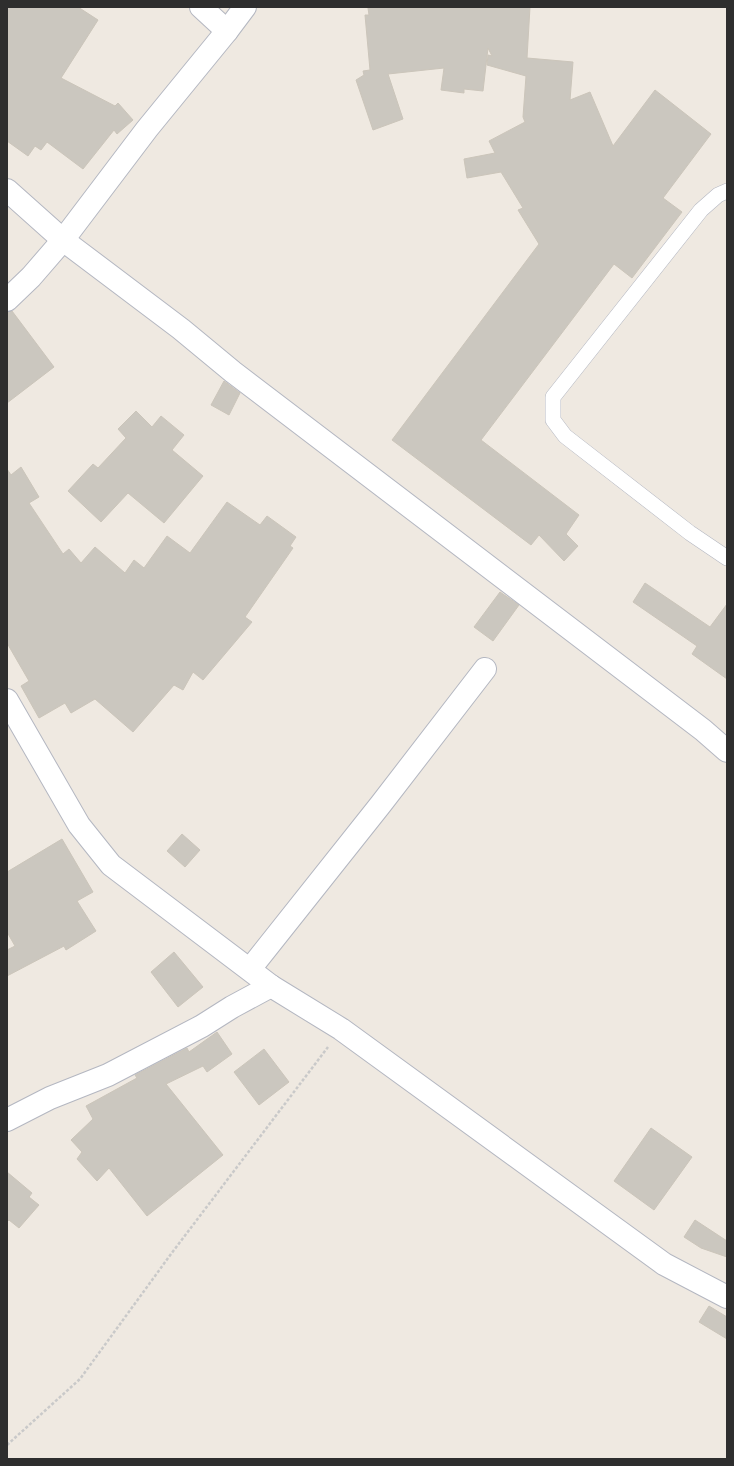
<svg xmlns="http://www.w3.org/2000/svg" width="734" height="1466" font-family="Cabin,sans-serif">
<style>
.building{fill:#cbc7bf;stroke:#cbc5ba}
.lines{fill:none;stroke-linecap:round;stroke-linejoin:round}
.lane-casing{stroke:#b4b7c1;stroke-width:16}
.street-casing{stroke:#b4b7c1;stroke-width:24}
.path{stroke:#c9c9c9;stroke-width:2.5;stroke-dasharray:3 2;stroke-linecap:butt}
.lane{stroke:#fff;stroke-width:15}
.street{stroke:#fff;stroke-width:22}
</style>
<rect width="100%" height="100%" fill="#efe9e1"/>
<g class="building">
<path d="M 7,7 L 78,7 L 98,20 L 61,78 L 115,106 L 118,103 L 133,120 L 117,134 L 114,130 L 83,169 L 47,142 L 41,150 L 35,146 L 28,156 L 7,141 Z"/>
<path d="M 379,7 L 530,7 L 527,58 L 573,62 L 570,100 L 590,92 L 613,146 L 655,90 L 711,134 L 663,198 L 682,212 L 632,278 L 614,264 L 481,440 L 579,515 L 566,534 L 578,546 L 564,561 L 539,535 L 531,545 L 392,440 L 539,244 L 518,210 L 523,208 L 501,172 L 467,178 L 464,159 L 495,153 L 489,141 L 525,122 L 523,117 L 526,76 L 487,65 L 488,55 L 492,56 L 488,48 L 483,91 L 464,89 L 464,93 L 441,90 L 444,68 L 388,74 L 403,119 L 373,130 L 356,80 L 364,75 L 363,71 L 370,70 L 365,15 L 369,15 L 368,8 Z"/>
<path d="M 12,311 L 54,367 L 7,403 L 7,312 Z"/>
<path d="M 224,381 L 240,393 L 229,415 L 211,405 Z"/>
<path d="M 136,411 L 152,427 L 161,416 L 184,435 L 172,450 L 203,476 L 164,523 L 128,493 L 101,522 L 68,491 L 93,464 L 98,468 L 126,438 L 118,429 Z"/>
<path d="M 21,467 L 39,497 L 29,503 L 63,554 L 69,549 L 81,563 L 95,547 L 125,573 L 134,560 L 144,568 L 167,536 L 190,553 L 227,502 L 260,525 L 267,516 L 296,537 L 290,546 L 293,548 L 245,617 L 252,622 L 203,680 L 193,672 L 183,690 L 174,685 L 133,732 L 95,699 L 71,713 L 65,703 L 39,718 L 21,686 L 29,681 L 7,643 L 7,469 L 11,475 Z"/>
<path d="M 645,583 L 710,627 L 727,604 L 727,679 L 692,654 L 697,646 L 633,602 Z"/>
<path d="M 500,592 L 519,605 L 493,641 L 474,627 Z"/>
<path d="M 182,834 L 200,850 L 185,867 L 167,851 Z"/>
<path d="M 62,839 L 93,892 L 77,901 L 96,931 L 66,950 L 64,946 L 7,976 L 7,950 L 15,946 L 7,932 L 7,872 Z"/>
<path d="M 174,952 L 203,987 L 178,1007 L 151,972 Z"/>
<path d="M 217,1032 L 232,1054 L 207,1072 L 203,1066 L 166,1084 L 223,1155 L 147,1216 L 109,1168 L 97,1181 L 77,1159 L 82,1152 L 71,1140 L 93,1119 L 86,1106 L 137,1078 L 135,1075 L 187,1048 L 189,1052 Z"/>
<path d="M 264,1049 L 289,1082 L 259,1105 L 234,1072 Z"/>
<path d="M 651,1128 L 692,1157 L 654,1210 L 614,1181 Z"/>
<path d="M 7,1172 L 32,1193 L 29,1197 L 39,1205 L 19,1228 L 9,1220 L 7,1222 Z"/>
<path d="M 695,1220 L 727,1241 L 727,1257 L 701,1248 L 684,1237 Z"/>
<path d="M 709,1306 L 727,1317 L 727,1339 L 699,1322 Z"/>
</g>
<g class="lines">
<g class="lane-casing">
<path id="lane" d="M 727,191 L 718,195 L 701,210 L 553,397 L 553,420 L 565,436 L 690,533 L 727,558"/>
</g>
<g class="street-casing">
<g id="street">
<path d="M 201,7 L 227,31"/>
<path d="M 7,190 L 63,240 L 181,329 L 233,372 L 703,730 L 727,751"/>
<path d="M 7,300 L 31,277 L 63,240 L 147,129 L 227,31 L 245,7"/>
<path d="M 7,700 L 79,825 L 111,865 L 271,986 L 341,1029 L 664,1264 L 727,1297"/>
<path d="M 250,969 L 381,804 L 485,669"/>
<path d="M 7,1120 L 50,1098 L 108,1075 L 202,1026 L 232,1007 L 271,986"/>
</g>
</g>
<path class="path" d="M 7,1445 L 80,1379 L 171,1254 L 328,1047"/>
<use href="#lane" class="lane"/>
<use href="#street" class="street"/>
</g>
<rect width="734" height="1466" fill="none" stroke="#2e2e2e" stroke-width="16"/>
</svg>
